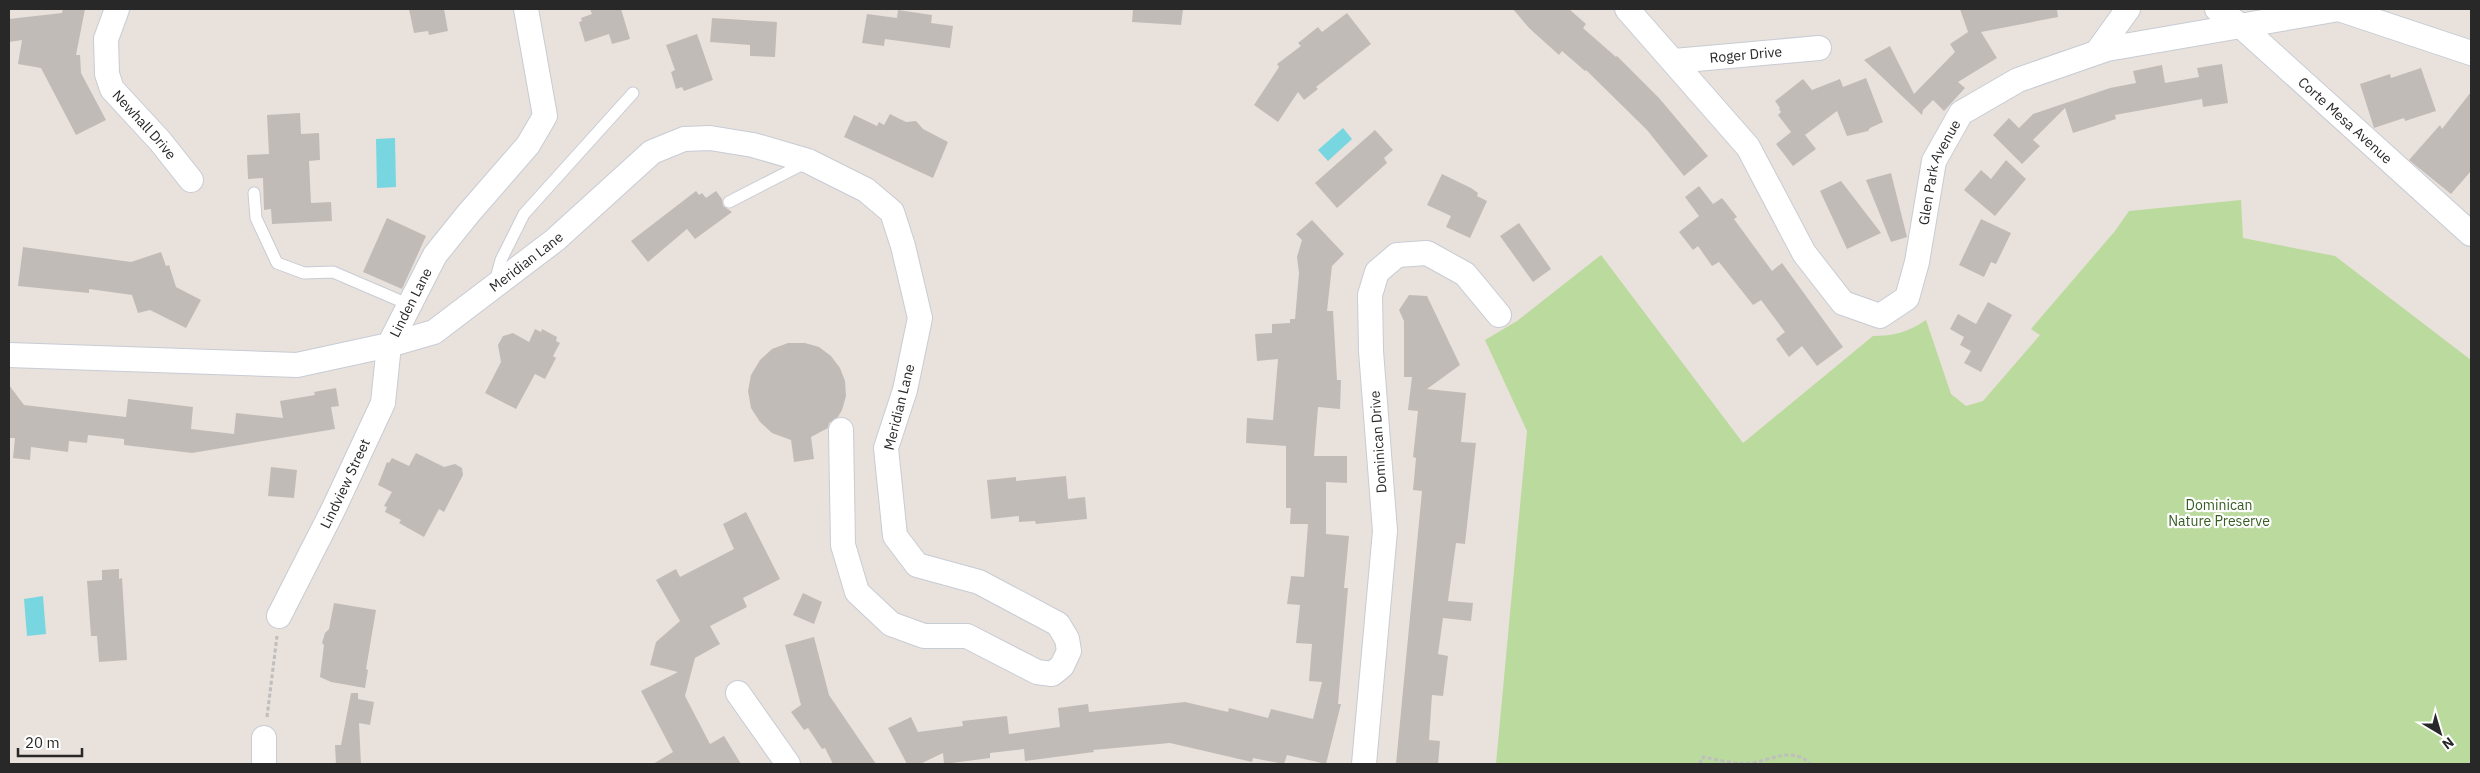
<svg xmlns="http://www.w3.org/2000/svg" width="2480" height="773" font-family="'IBM Plex Sans',sans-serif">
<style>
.green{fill:#bbda9d}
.water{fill:#78d6e1}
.building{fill:#c1bbb8}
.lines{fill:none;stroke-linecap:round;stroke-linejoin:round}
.lane-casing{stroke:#c7ccd5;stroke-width:13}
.street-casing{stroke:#c7ccd5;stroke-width:26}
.path{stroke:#bebebe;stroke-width:3;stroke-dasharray:4 2.5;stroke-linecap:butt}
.lane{stroke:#fff;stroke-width:11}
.street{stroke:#fff;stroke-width:24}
.labels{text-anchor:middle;stroke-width:4.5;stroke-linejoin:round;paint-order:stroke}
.street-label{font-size:14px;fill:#282828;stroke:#fff}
.park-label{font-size:14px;fill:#365d21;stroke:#fff}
</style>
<rect width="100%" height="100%" fill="#e9e1db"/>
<path class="green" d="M 2241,200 L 2243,238 L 2335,256 L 2471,360 L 2471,764 L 1496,764 L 1527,431 L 1485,340 L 1517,321 L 1601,255 L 1743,443 L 1873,336 C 1895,336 1908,332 1926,320 L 1951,394 L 1966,406 L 1983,401 L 2040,335 L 2031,329 L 2115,231 L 2129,211 Z"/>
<g class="water">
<path d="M 1343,128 L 1352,139 L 1328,161 L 1318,150 Z"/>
<path d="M 395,138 L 396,187 L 377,188 L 376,139 Z"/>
<path d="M 43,596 L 46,634 L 27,636 L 24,599 Z"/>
</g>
<g class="building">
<path d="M 63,9 L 85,9 L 76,55 L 80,55 L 81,73 L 106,120 L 76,135 L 41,68 L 18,64 L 22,40 L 9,42 L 9,19 L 62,13 Z"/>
<path d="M 409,9 L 444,9 L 448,31 L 429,35 L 428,31 L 414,33 Z"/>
<path d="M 590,9 L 621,9 L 630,39 L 612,44 L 609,34 L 585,42 L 579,22 L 582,21 L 581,18 L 592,14 Z"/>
<path d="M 1133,9 L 1183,9 L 1181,25 L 1132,22 Z"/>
<path d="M 1513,9 L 1569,9 L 1586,24 L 1583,28 L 1616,57 L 1617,56 L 1659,98 L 1708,156 L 1684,176 L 1647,130 L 1586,70 L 1585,71 L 1562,51 L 1559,55 L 1529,28 Z"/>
<path d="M 1960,9 L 2057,9 L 2058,17 L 1981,32 L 1997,58 L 1958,82 L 1965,88 L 1944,111 L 1933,100 L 1923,110 L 1922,115 L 1864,60 L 1890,46 L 1914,94 L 1955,52 L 1950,44 L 1968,32 Z"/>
<path d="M 898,10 L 932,15 L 931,23 L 953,26 L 950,48 L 885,39 L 884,46 L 862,43 L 867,14 L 897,18 Z"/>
<path d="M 1347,13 L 1371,44 L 1316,87 L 1318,89 L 1304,100 L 1298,92 L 1278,122 L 1254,105 L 1279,67 L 1277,64 L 1301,46 L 1298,43 L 1318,27 L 1322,32 Z"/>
<path d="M 712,18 L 777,22 L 775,57 L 750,56 L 750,45 L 710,42 Z"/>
<path d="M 697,34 L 713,80 L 684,91 L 682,87 L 676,89 L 671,72 L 675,70 L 666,45 Z"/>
<path d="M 2222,64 L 2228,103 L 2203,107 L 2202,99 L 2115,115 L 2116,119 L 2073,133 L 2065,108 L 2033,140 L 2040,146 L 2022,164 L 1993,135 L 2009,118 L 2019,128 L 2033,114 L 2110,88 L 2136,83 L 2133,71 L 2162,65 L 2165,83 L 2199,77 L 2197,68 Z"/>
<path d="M 2421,68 L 2436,111 L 2405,121 L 2404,118 L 2374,128 L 2360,84 L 2390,74 L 2391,78 Z"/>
<path d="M 1866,78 L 1883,122 L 1870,128 L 1868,131 L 1847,136 L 1837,111 L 1805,135 L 1816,149 L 1793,166 L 1776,144 L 1791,132 L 1778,115 L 1781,112 L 1779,109 L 1780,108 L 1775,101 L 1803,79 L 1812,90 L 1840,79 L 1843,87 Z"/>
<path d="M 2471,92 L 2471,171 L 2451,194 L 2409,160 L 2440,125 L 2442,129 Z"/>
<path d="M 300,113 L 301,134 L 319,133 L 320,160 L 309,161 L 311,203 L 331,202 L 332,221 L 272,224 L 271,209 L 264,210 L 263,178 L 248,179 L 247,155 L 269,154 L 267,115 Z"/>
<path d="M 890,114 L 906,122 L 916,121 L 923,129 L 948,142 L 933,178 L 844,137 L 854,115 L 877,126 L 879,122 L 884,125 Z"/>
<path d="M 1375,130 L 1393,150 L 1384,158 L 1387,163 L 1337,208 L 1315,183 Z"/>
<path d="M 2006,160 L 2026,179 L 1995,216 L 1964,190 L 1981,170 L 1991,179 Z"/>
<path d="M 1891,173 L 1907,237 L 1891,242 L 1866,180 Z"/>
<path d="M 1442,174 L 1471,188 L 1478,193 L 1477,196 L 1487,201 L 1470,238 L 1446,227 L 1451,216 L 1427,205 Z"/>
<path d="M 1841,181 L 1881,233 L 1847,249 L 1820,191 Z"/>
<path d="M 1699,186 L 1713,204 L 1722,198 L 1737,217 L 1734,219 L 1772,271 L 1782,263 L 1843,347 L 1817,366 L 1802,346 L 1789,357 L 1776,339 L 1785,332 L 1761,300 L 1753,305 L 1719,262 L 1712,266 L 1698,246 L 1693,250 L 1679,232 L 1699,216 L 1685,197 Z"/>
<path d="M 696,191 L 699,195 L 702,193 L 706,198 L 716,191 L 722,199 L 723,206 L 732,212 L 695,239 L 687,229 L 648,262 L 631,241 Z"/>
<path d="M 387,218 L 426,236 L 402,289 L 363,272 Z"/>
<path d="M 1981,219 L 2011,233 L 1996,264 L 1991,262 L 1984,277 L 1959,265 Z"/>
<path d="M 1312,220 L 1344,254 L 1332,266 L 1327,311 L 1333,311 L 1337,380 L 1341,380 L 1340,409 L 1318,407 L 1314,456 L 1347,456 L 1347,483 L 1326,482 L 1326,534 L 1349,536 L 1344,588 L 1348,588 L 1338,704 L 1341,704 L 1326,764 L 1287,755 L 1284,764 L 1253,758 L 1252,762 L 1170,743 L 1093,750 L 1094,752 L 1025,761 L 1024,749 L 990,753 L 990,758 L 944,764 L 943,753 L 920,764 L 907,764 L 888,728 L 911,717 L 918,732 L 963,726 L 962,721 L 1007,716 L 1009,734 L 1060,727 L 1058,708 L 1088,704 L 1089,712 L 1185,702 L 1228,712 L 1229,708 L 1268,718 L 1271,709 L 1313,719 L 1322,682 L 1309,681 L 1312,644 L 1296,643 L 1300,605 L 1287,604 L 1291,576 L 1304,577 L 1308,524 L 1290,524 L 1291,508 L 1286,508 L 1286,446 L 1246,443 L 1247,418 L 1273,420 L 1278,359 L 1257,361 L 1255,334 L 1272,333 L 1272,324 L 1290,323 L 1290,319 L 1295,319 L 1299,273 L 1297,257 L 1302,240 L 1296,234 Z"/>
<path d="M 1519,223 L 1551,269 L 1533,282 L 1500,236 Z"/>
<path d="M 23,247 L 131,262 L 161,252 L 166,266 L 169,265 L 176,287 L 201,300 L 186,328 L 150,310 L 138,313 L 132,295 L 89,289 L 89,293 L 18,286 Z"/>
<path d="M 1409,295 L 1427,296 L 1460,365 L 1427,389 L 1466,393 L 1461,442 L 1476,443 L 1465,544 L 1456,543 L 1448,601 L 1473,603 L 1471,621 L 1443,618 L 1438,654 L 1448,656 L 1443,696 L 1432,695 L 1429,740 L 1440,741 L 1438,764 L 1396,764 L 1422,491 L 1413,490 L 1416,458 L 1413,457 L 1418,411 L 1408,410 L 1412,377 L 1404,377 L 1404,321 L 1399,310 Z"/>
<path d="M 1988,302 L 2012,315 L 1981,372 L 1964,363 L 1971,351 L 1960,345 L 1964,337 L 1950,329 L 1958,314 L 1976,324 Z"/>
<path d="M 535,329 L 541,332 L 542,329 L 557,337 L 556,341 L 560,343 L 553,356 L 556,358 L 545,379 L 535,374 L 516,409 L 485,393 L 501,362 L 498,345 L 503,336 L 513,333 L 529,342 Z"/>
<path d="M 788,343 L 805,343 L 819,347 L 831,356 L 840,368 L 845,381 L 846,396 L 842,410 L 838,417 L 829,423 L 828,428 L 811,437 L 814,459 L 794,462 L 791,440 L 772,433 L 760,422 L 751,408 L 748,391 L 751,375 L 760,360 L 772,349 Z"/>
<path d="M 9,385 L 24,405 L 126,417 L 128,399 L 193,407 L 191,429 L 234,434 L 236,413 L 283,418 L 280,401 L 315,395 L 314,392 L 336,388 L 339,406 L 331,407 L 335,429 L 192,453 L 124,445 L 124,439 L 88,435 L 87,443 L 69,441 L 68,452 L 31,447 L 30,460 L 13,458 L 15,438 L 9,438 Z"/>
<path d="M 416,453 L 444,467 L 455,464 L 462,468 L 463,475 L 444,512 L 439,509 L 424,537 L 399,523 L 401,520 L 385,512 L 387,507 L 384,506 L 392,492 L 378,485 L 387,462 L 389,463 L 392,458 L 409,466 Z"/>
<path d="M 271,467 L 297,470 L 294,498 L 268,496 Z"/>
<path d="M 1066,476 L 1068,499 L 1085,497 L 1087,519 L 1036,524 L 1035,521 L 1019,522 L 1019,516 L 991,519 L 987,480 L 1016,477 L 1016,481 Z"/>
<path d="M 746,512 L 780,579 L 743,598 L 747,607 L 710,626 L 720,644 L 695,658 L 685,696 L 710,744 L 724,736 L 741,764 L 653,764 L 673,752 L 641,691 L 678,672 L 650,665 L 656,642 L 680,621 L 656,580 L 676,569 L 680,577 L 734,549 L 723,524 Z"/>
<path d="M 119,569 L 119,579 L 122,578 L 127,660 L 99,662 L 97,636 L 91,636 L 87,581 L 102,580 L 102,570 Z"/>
<path d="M 803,593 L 822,602 L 814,624 L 793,615 Z"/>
<path d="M 334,603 L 376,610 L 366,669 L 368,670 L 365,688 L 331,682 L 320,677 L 324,645 L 322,643 L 325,633 L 329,629 Z"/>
<path d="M 814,637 L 829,695 L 876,764 L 833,764 L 825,748 L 822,749 L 808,728 L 804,730 L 791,712 L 801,705 L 785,645 Z"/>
<path d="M 351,693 L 358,693 L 358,699 L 374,702 L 370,725 L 359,723 L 361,764 L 336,764 L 335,745 L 341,745 Z"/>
</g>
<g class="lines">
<g class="lane-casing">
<g id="lane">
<path d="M 254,193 L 256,218 L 277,263 L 304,273 L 333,272 L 410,305"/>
<path d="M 729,202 L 805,163"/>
<path d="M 495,282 L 501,260 L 524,214 L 633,93"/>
</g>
</g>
<g class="street-casing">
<g id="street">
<path id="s1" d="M 117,9 L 106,39 L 107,74 L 112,89 L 160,141 L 191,180"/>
<path id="s2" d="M 1627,9 L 1748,147 L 1804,253 L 1843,303 L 1880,316 L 1907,298 L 1917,262 L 1934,161 L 1961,113 L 2018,80 L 2107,49 L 2339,9 L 2471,53"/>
<path id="s3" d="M 2217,9 L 2241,26 L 2471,234"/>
<path d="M 2097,52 L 2128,9"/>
<path id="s4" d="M 1674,61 L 1819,48"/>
<path id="s5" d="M 9,355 L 297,365 L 389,345 L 435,255 L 468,214 L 528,145 L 545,116 L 526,9"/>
<path id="s6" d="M 279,616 L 333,510 L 383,403 L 389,345 L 434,332 L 555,240 L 652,152 L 684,139 L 710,138 L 753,145 L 808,161 L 866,190 L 892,212 L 903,246 L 920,318 L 905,390 L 886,448 L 895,536 L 917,565 L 979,582 L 1058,624 L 1067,639 L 1069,651 L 1062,666 L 1052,674 L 1037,672 L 967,636 L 924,636 L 891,624 L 857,592 L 843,545 L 841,430"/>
<path d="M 738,693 L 788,764"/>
<path d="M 264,738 L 264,764"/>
<path d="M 1364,764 L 1385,531 L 1371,351 L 1370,295 L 1377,272 L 1397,255 L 1427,253 L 1465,274 L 1499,315"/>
</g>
</g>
<g class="path">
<path d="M 267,717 L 277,636"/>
<path d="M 1701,764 L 1700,760 L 1704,757 C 1719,760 1735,765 1751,763 C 1772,760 1793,746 1810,764"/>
</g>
<use href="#lane" class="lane"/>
<use href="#street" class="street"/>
</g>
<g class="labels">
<g class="street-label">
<text dy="5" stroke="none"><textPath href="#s4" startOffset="72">Roger Drive</textPath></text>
<text dy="5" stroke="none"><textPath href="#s3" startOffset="170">Corte Mesa Avenue</textPath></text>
<text dy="5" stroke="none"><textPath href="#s1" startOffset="131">Newhall Drive</textPath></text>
<text dy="5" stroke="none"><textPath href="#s2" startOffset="569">Glen Park Avenue</textPath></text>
<text dy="5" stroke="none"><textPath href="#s6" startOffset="458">Meridian Lane</textPath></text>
<text dy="5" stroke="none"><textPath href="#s5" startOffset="430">Linden Lane</textPath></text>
<text transform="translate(899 407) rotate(-76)" y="5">Meridian Lane</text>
<text transform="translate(1378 442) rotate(-94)" y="5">Dominican Drive</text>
<text dy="5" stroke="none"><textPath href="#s6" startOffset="148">Lindview Street</textPath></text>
</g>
<g class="park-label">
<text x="2219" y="510">Dominican<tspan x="2219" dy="16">Nature Preserve</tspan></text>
</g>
</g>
<rect width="2480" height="773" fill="none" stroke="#282828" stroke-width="20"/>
<g transform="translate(2440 733) rotate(142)" stroke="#ffffff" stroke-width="4" paint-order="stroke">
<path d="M0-4L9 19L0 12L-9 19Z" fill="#282828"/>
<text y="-8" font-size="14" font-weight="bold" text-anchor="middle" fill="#282828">N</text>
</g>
<path d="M18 748v8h64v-8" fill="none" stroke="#282828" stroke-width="2.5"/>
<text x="25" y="748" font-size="15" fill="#282828" stroke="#ffffff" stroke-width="4" paint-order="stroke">20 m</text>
</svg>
